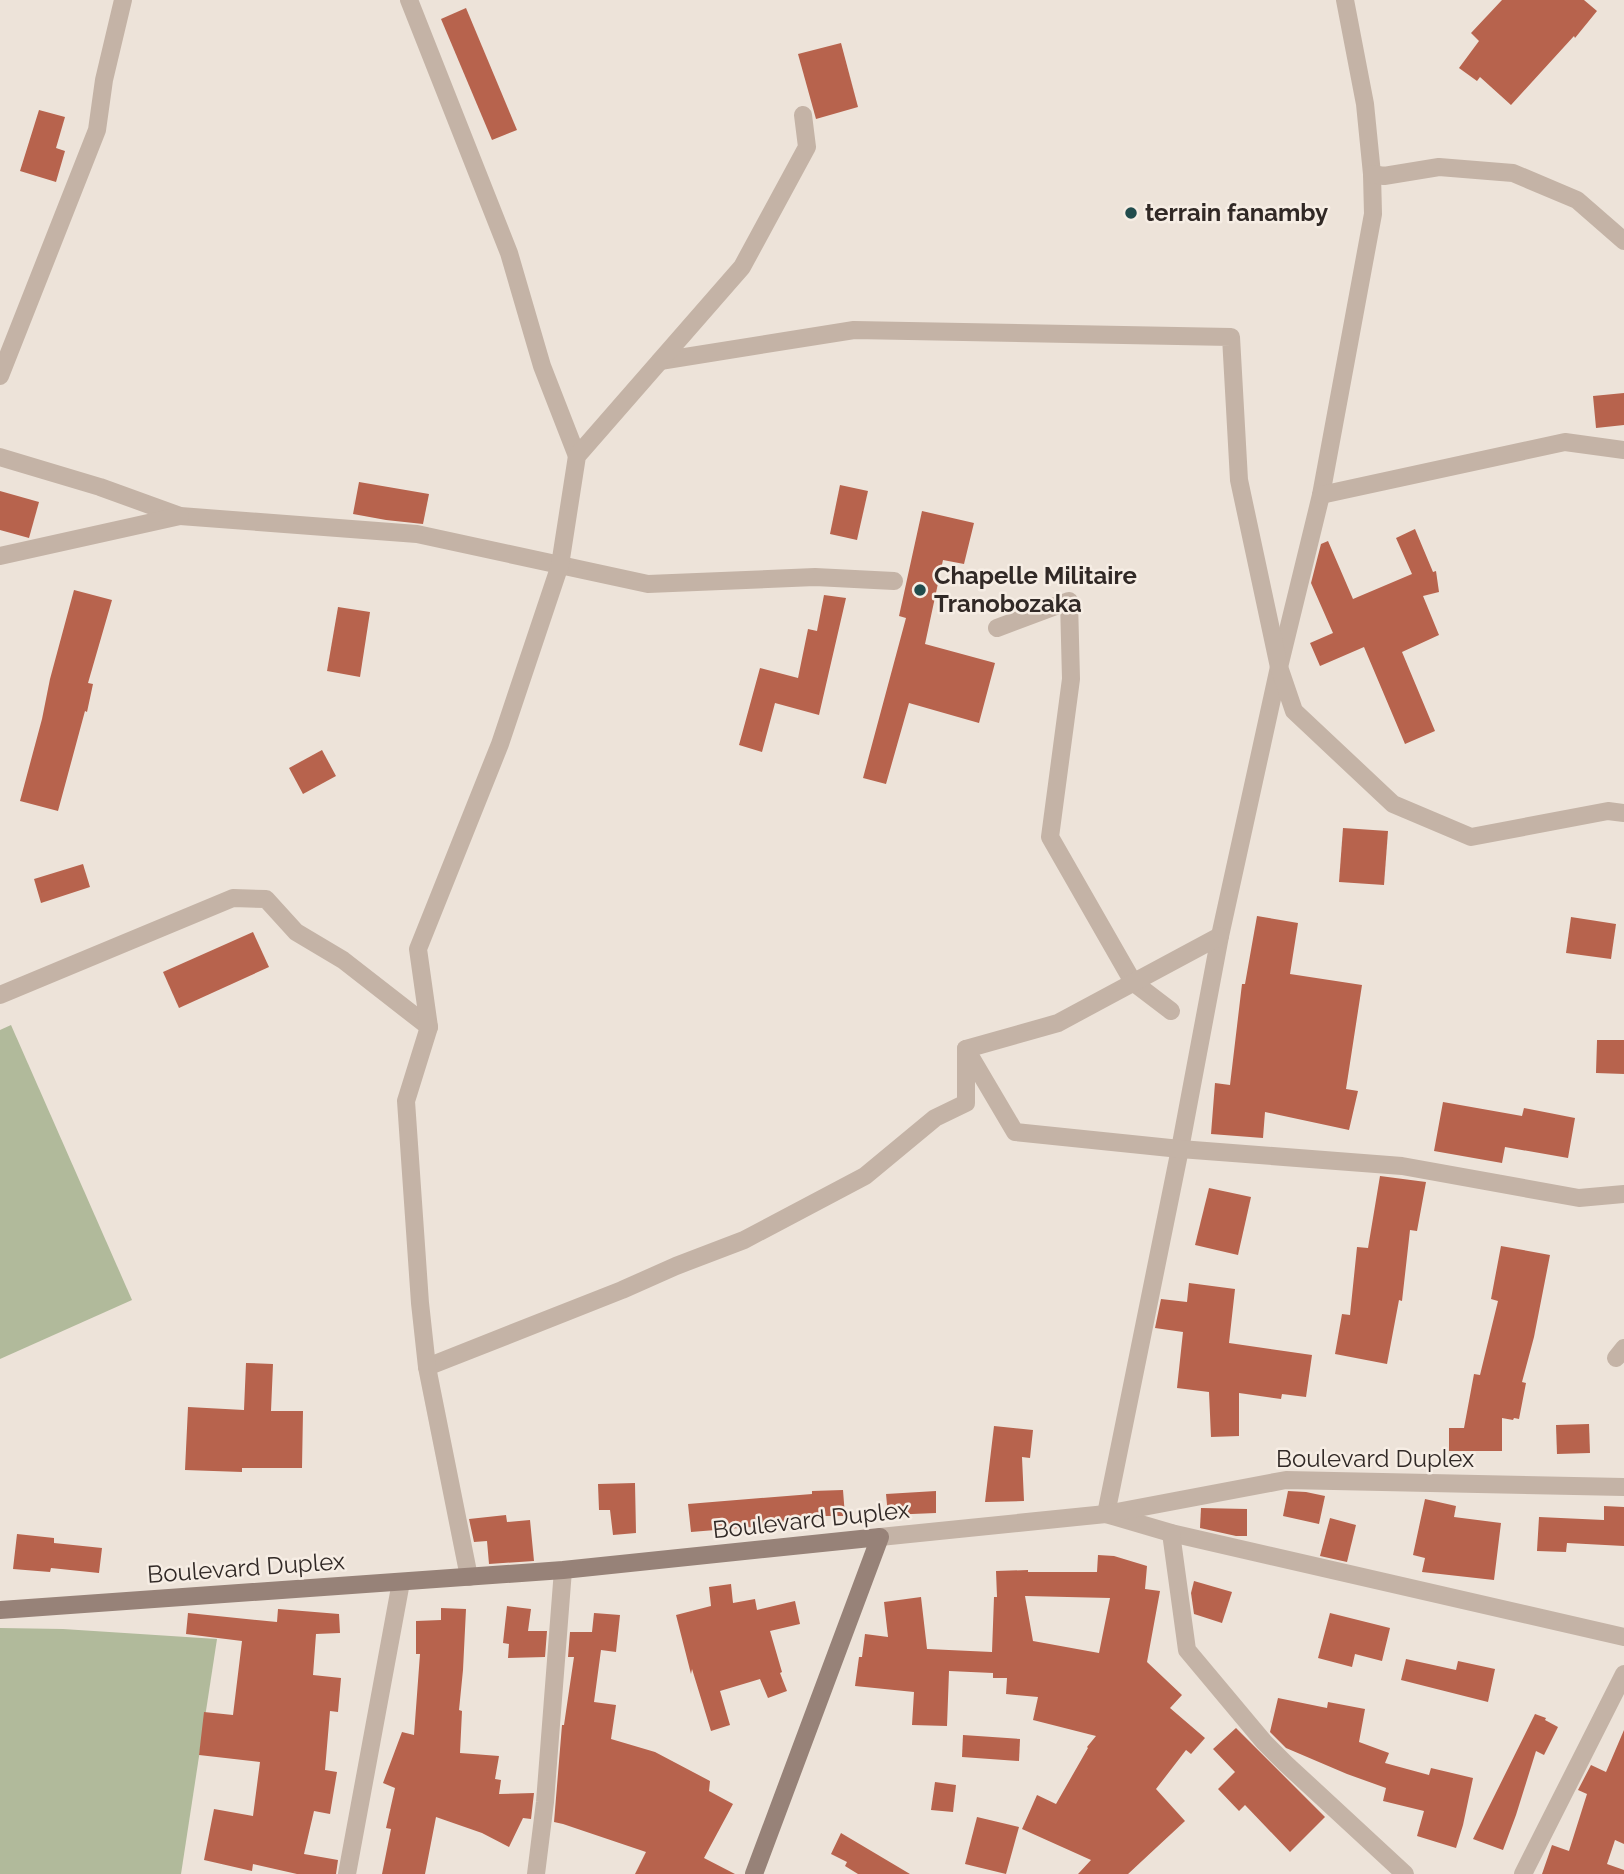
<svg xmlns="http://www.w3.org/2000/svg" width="1624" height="1874" font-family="Raleway,sans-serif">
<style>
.green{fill:#b1ba9b}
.building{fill:#b7634d;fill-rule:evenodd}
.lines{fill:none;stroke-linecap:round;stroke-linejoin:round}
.minor{stroke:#c4b3a6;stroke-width:18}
.tertiary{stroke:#c4b3a6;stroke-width:18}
.secondary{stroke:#978278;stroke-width:18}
.poi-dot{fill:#214c4d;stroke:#f6ede4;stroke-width:2.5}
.labels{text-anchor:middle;stroke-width:5;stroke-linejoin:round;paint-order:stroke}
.poi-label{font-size:24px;font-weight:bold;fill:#312926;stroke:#f6ede4;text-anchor:start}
.street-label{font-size:24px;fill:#312926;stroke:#f6ede4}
</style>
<rect width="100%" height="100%" fill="#ede3d9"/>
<g class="green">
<path d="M 11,1025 L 132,1300 L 0,1359 L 0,1030 Z"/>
<path d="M 0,1628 L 63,1629 L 217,1639 L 181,1874 L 0,1874 Z"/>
</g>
<g class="building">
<path d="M 1502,0 L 1584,0 L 1597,11 L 1575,38 L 1574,36 L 1511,105 L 1480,77 L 1477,81 L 1459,68 L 1479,41 L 1471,33 Z"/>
<path d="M 466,8 L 517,130 L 492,140 L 441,19 Z"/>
<path d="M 841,43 L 858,107 L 816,119 L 798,54 Z"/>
<path d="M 39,110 L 65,117 L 56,148 L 65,151 L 56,182 L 20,171 Z"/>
<path d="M 1624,393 L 1624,425 L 1596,428 L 1593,396 Z"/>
<path d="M 359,482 L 429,494 L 423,524 L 386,520 L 353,514 Z"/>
<path d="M 840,485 L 868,491 L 857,540 L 830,534 Z"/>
<path d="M 0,491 L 39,502 L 29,538 L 0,530 Z"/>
<path d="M 922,511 L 974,523 L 964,564 L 943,560 L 925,644 L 995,663 L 979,723 L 909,703 L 886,784 L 863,778 L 906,618 L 899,616 Z"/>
<path d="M 1415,529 L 1433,572 L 1436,571 L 1439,592 L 1423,596 L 1439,635 L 1402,652 L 1435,731 L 1405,744 L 1364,647 L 1320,666 L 1310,643 L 1333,633 L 1311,583 L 1321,544 L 1328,541 L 1353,599 L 1412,574 L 1396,538 Z"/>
<path d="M 74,590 L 112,600 L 88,683 L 93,684 L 87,712 L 85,711 L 58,811 L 20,801 L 42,719 L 50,679 Z"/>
<path d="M 824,595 L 846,598 L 819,715 L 775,703 L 762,752 L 739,745 L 760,668 L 798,678 L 808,629 L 817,631 Z"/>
<path d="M 338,607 L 370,612 L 360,677 L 327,671 Z"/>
<path d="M 322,750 L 336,776 L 303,794 L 289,768 Z"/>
<path d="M 1343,828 L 1388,831 L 1384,885 L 1339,882 Z"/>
<path d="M 83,864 L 90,887 L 41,903 L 34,879 Z"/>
<path d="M 1257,916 L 1298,923 L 1290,974 L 1362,985 L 1346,1089 L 1358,1091 L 1349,1130 L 1265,1112 L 1263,1138 L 1211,1134 L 1215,1083 L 1230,1085 L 1242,984 L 1245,984 Z"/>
<path d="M 1571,917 L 1616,924 L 1611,959 L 1566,953 Z"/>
<path d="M 253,932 L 269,967 L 179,1008 L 163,972 Z"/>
<path d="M 1597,1040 L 1624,1040 L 1624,1074 L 1596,1073 Z"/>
<path d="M 1443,1102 L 1522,1116 L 1524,1108 L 1575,1118 L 1568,1158 L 1505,1147 L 1502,1163 L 1434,1151 Z"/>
<path d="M 1380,1176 L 1426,1182 L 1417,1231 L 1410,1230 L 1402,1301 L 1399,1300 L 1387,1364 L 1335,1354 L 1342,1314 L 1350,1315 L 1357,1247 L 1368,1248 Z"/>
<path d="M 1209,1188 L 1251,1197 L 1238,1255 L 1195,1245 Z"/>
<path d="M 1501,1246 L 1550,1255 L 1534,1337 L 1522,1382 L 1526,1383 L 1519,1419 L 1514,1418 L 1513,1420 L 1502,1418 L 1502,1451 L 1449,1451 L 1449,1428 L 1464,1428 L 1474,1374 L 1480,1375 L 1498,1301 L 1491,1299 Z"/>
<path d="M 1189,1283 L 1235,1289 L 1229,1343 L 1312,1355 L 1306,1397 L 1282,1394 L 1281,1399 L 1239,1393 L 1239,1436 L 1211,1437 L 1209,1392 L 1177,1388 L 1183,1332 L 1155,1328 L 1161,1299 L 1187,1302 Z"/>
<path d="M 246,1363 L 273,1364 L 271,1411 L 303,1411 L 302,1468 L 242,1468 L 242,1472 L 185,1470 L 188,1407 L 244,1410 Z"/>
<path d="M 1589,1424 L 1590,1453 L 1557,1454 L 1556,1425 Z"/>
<path d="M 994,1426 L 1033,1430 L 1030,1458 L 1022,1457 L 1024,1501 L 985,1502 Z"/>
<path d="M 635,1483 L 636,1533 L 613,1535 L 610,1510 L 599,1510 L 598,1484 Z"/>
<path d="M 843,1490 L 845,1516 L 801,1516 L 802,1523 L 691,1532 L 688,1504 L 812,1494 L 812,1491 Z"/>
<path d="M 936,1491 L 936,1513 L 888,1515 L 886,1494 Z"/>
<path d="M 1288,1491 L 1306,1492 L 1325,1496 L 1319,1524 L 1283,1516 Z"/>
<path d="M 1425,1499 L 1456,1506 L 1454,1517 L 1501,1523 L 1494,1580 L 1422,1572 L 1425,1558 L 1413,1555 Z"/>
<path d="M 1604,1506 L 1624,1507 L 1624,1546 L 1567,1543 L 1566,1552 L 1537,1551 L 1539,1517 L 1604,1520 Z"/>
<path d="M 1201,1508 L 1247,1509 L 1247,1536 L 1236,1536 L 1200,1528 Z"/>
<path d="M 506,1515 L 507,1522 L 530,1520 L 534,1561 L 489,1564 L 487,1541 L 474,1542 L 469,1519 Z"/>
<path d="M 1330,1518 L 1356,1525 L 1347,1562 L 1320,1556 Z"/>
<path d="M 17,1534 L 54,1538 L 54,1543 L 102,1548 L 99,1573 L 51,1568 L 50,1572 L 13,1569 Z"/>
<path d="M 1098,1555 L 1114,1556 L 1147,1566 L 1145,1589 L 1160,1591 L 1147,1662 L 1182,1695 L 1170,1708 L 1205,1738 L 1191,1754 L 1186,1750 L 1156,1789 L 1185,1821 L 1128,1874 L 1078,1874 L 1091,1860 L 1022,1829 L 1037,1795 L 1056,1804 L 1088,1748 L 1087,1747 L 1096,1736 L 1033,1720 L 1038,1697 L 1006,1694 L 1007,1678 L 993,1678 L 993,1673 L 949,1671 L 947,1726 L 912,1725 L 914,1692 L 855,1686 L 859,1657 L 862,1657 L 865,1634 L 888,1637 L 884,1602 L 921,1597 L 927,1649 L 992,1652 L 994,1597 L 997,1597 L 996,1571 L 1028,1570 L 1028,1572 L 1097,1572 ZM 1025,1596 L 1110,1598 L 1099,1653 L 1033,1641 Z"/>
<path d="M 1194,1581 L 1232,1592 L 1222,1623 L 1194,1614 L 1191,1593 Z"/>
<path d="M 731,1584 L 733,1603 L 755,1599 L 757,1610 L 795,1601 L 800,1624 L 770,1631 L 782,1672 L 780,1673 L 787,1691 L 768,1698 L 760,1679 L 720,1691 L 730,1725 L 711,1731 L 692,1669 L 691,1674 L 676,1615 L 711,1606 L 709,1587 Z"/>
<path d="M 507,1606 L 531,1609 L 528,1631 L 547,1631 L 545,1657 L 508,1658 L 509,1644 L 503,1643 Z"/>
<path d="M 441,1608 L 466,1609 L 463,1670 L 459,1710 L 462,1711 L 460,1753 L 499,1756 L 495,1779 L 501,1780 L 499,1794 L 534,1793 L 531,1819 L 523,1818 L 509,1847 L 482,1833 L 436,1817 L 425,1874 L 382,1874 L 391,1829 L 386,1828 L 395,1788 L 383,1783 L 402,1732 L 414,1735 L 420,1654 L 416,1654 L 416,1621 L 441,1620 Z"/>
<path d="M 278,1609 L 339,1614 L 340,1633 L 316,1634 L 313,1675 L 341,1678 L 338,1712 L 330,1711 L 325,1770 L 337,1772 L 330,1814 L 314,1811 L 304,1854 L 338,1860 L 336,1874 L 297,1874 L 253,1864 L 252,1871 L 204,1860 L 214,1809 L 253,1816 L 260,1762 L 199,1755 L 204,1712 L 233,1715 L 242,1641 L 186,1634 L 188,1613 L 277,1622 Z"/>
<path d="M 594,1613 L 620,1615 L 616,1652 L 601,1650 L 594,1702 L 616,1705 L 611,1739 L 655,1752 L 710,1781 L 709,1791 L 733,1804 L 704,1858 L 735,1874 L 635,1874 L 646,1852 L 563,1824 L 554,1822 L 562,1725 L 564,1725 L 574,1657 L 568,1657 L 570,1632 L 592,1632 Z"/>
<path d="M 1330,1613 L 1390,1628 L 1382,1661 L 1355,1654 L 1352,1667 L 1318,1658 Z"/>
<path d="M 1406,1659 L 1456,1670 L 1458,1661 L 1495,1669 L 1488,1702 L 1401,1680 Z"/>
<path d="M 1278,1698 L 1327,1708 L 1328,1702 L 1365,1709 L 1359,1742 L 1389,1753 L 1385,1763 L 1429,1775 L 1431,1768 L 1473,1778 L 1463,1825 L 1456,1848 L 1417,1836 L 1424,1811 L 1383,1801 L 1386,1788 L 1347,1774 L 1286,1748 L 1270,1732 Z"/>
<path d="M 1535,1714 L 1546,1718 L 1545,1720 L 1558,1727 L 1544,1755 L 1536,1751 L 1516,1815 L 1503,1850 L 1473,1839 Z"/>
<path d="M 1236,1728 L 1325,1817 L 1290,1852 L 1245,1805 L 1239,1811 L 1218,1789 L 1235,1772 L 1213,1749 Z"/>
<path d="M 1624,1730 L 1624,1844 L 1615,1840 L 1607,1864 L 1624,1870 L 1624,1874 L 1542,1874 L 1552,1845 L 1569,1851 L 1587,1794 L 1578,1790 L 1591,1765 L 1606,1772 Z"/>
<path d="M 963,1735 L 1020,1739 L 1019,1761 L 962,1757 Z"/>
<path d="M 935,1782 L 956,1785 L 953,1812 L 931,1810 Z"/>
<path d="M 977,1817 L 1019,1827 L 1006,1874 L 965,1864 Z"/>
<path d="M 841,1833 L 910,1874 L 858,1874 L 845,1866 L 847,1862 L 831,1854 Z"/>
</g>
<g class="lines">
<g class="minor">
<path d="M 409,0 L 509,253 L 542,366 L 577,456"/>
<path d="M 1345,0 L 1365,104 L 1372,174 L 1373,214 L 1321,495 L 1279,667 L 1220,936 L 1180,1149 L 1106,1514 L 1171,1533 L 1624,1637"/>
<path d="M 1372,174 L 1384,176 L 1439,167 L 1513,173 L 1577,200 L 1624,241"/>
<path d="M 660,361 L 854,330 L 1231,337 L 1239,480 L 1279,667 L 1294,711 L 1393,804 L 1471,837 L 1608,811 L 1624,813"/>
<path d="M 0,376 L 97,130 L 104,80 L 123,0"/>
<path d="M 0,457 L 100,487 L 180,516 L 417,534 L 648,584 L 815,577 L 894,581"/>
<path d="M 1321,495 L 1565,442 L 1624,450"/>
<path d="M 0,556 L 180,516"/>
<path d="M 997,628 L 1069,601 L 1071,679 L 1050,837 L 1133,982 L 1171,1011"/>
<path d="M 0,995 L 233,898 L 266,899 L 296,932 L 343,960 L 429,1027"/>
<path d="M 966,1049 L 1015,1132 L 1180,1149 L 1402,1166 L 1579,1198 L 1624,1194"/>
<path d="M 1616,1358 L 1624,1348"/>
<path d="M 427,1367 L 622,1290 L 676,1266 L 744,1240 L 865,1176 L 935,1118 L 966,1103 L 966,1049 L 1058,1023 L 1220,936"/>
<path d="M 1171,1533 L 1187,1650 L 1264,1742 L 1286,1764 L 1405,1874"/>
<path d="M 469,1577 L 427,1367 L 420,1303 L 406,1101 L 429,1027 L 418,949 L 500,744 L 560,565 L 577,456 L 742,267 L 807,147 L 803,115"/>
<path d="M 347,1874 L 401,1582"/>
<path d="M 536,1874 L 545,1802 L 563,1570"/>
<path d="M 1523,1874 L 1624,1674"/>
</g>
<path class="tertiary" d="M 880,1537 L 1106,1514 L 1286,1480 L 1624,1487"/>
<path class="secondary" d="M 0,1610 L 563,1570 L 880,1537 L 754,1874"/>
</g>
<g class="poi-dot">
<circle cx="1131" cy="213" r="7"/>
<circle cx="920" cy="590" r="7"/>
</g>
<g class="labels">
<g class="poi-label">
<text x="1145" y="221">terrain fanamby</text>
<text x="934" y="584">Chapelle Militaire<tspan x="934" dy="28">Tranobozaka</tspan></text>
</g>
<g class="street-label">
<text x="1375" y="1467">Boulevard Duplex</text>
<text transform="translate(811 1520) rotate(-6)" y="8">Boulevard Duplex</text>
<text transform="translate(246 1568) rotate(-4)" y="8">Boulevard Duplex</text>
</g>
</g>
</svg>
